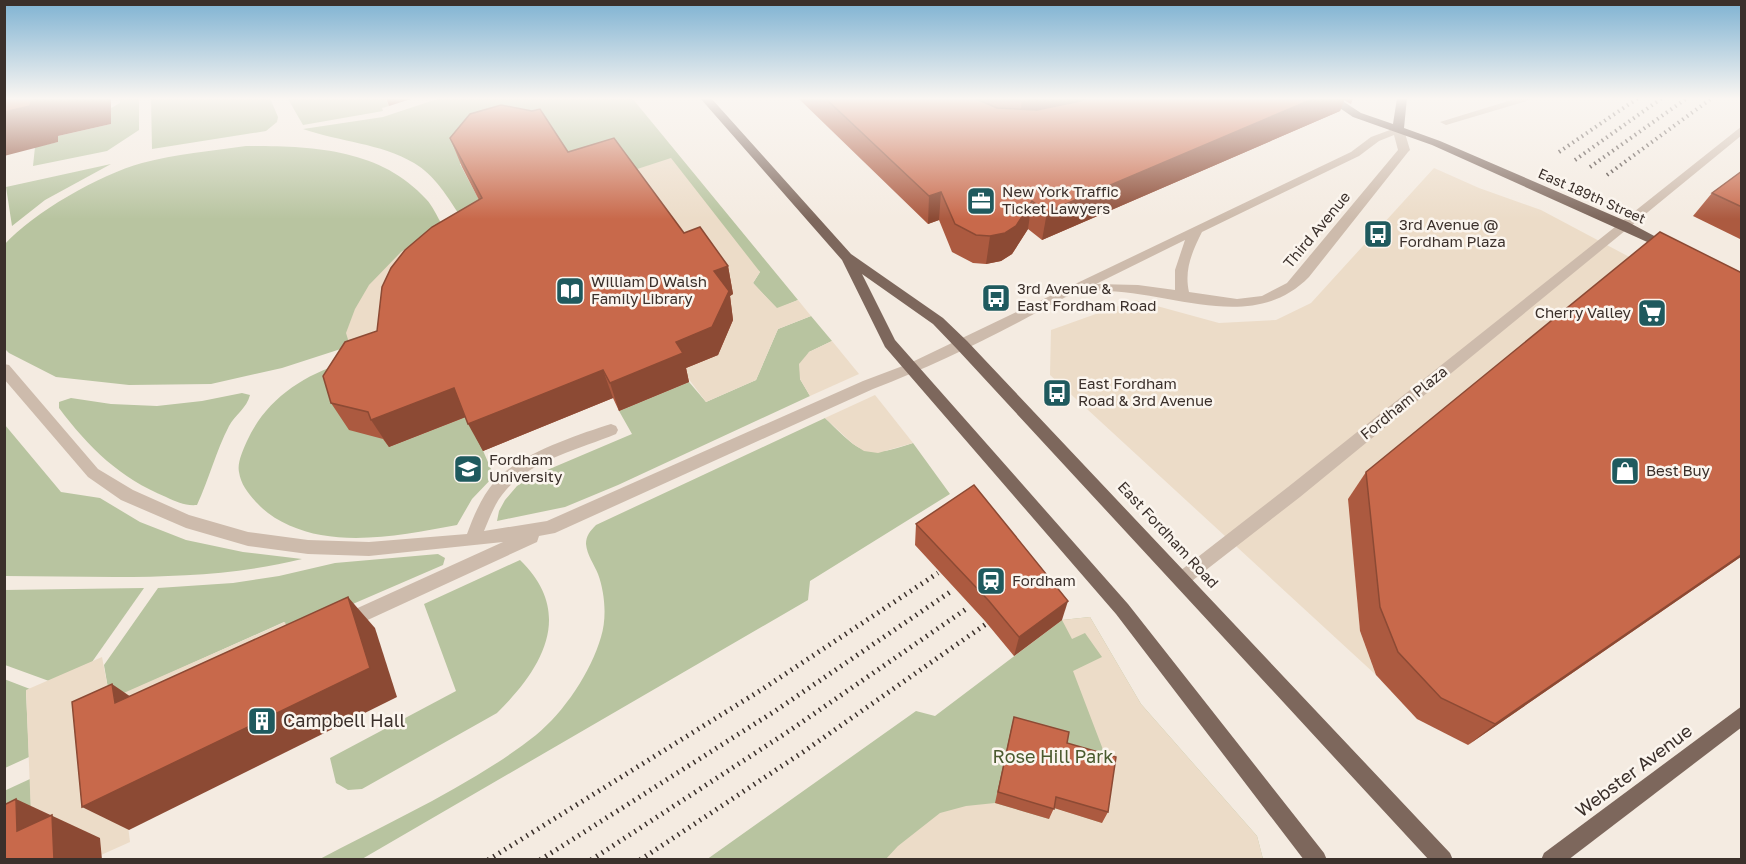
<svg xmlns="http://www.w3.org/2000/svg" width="1746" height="864" font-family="'Golos Text',sans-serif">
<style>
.green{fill:#b8c4a0}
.plaza{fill:#ecdcc8}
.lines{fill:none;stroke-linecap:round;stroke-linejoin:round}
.minor{fill:#cdbbac;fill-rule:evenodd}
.major{fill:#7d675c;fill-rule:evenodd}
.rail-far1{stroke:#3b302b;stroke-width:4;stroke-dasharray:1.5 4;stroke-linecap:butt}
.rail{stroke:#3b302b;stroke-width:5;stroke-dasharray:1.5 5;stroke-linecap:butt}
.wall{fill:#ac5a40}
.shaded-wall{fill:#8c4a34}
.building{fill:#c8694b;stroke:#8c4a34;stroke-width:1.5}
.labels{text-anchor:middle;stroke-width:5;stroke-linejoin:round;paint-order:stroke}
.far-street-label{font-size:14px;fill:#3b302b;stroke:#fbf5ee}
.poi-label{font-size:15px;fill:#3b302b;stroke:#fbf5ee;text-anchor:start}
.street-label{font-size:15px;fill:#3b302b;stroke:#fbf5ee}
.near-poi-label{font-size:18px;fill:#3b302b;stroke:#fbf5ee;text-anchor:start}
.near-park-label{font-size:18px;fill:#4a5a2e;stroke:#fbf5ee}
.near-street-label{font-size:18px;fill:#3b302b;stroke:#fbf5ee}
</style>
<rect width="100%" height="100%" fill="#f4ebe1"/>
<g class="green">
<path d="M 111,98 L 139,98 L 139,130 L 107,151 L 33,166 L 35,147 L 58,142 L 58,136 L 111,124 L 111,108 L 120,103 L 120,100 Z"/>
<path d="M 270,98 L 278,117 L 277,122 L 266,131 L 152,149 L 151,98 Z"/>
<path d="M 385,98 L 389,106 L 382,108 L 383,111 L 303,125 L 288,99 Z"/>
<path d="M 440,98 L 632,98 L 798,300 L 777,309 L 753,283 L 760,272 L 625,173 L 475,159 L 460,164 L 485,211 L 462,219 C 449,199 435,175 414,163 C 380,143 340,142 303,129 L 383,117 Z"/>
<path d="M 246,146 C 310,146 380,148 426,199 C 433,206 437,217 443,226 L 350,346 L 282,368 L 211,384 L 129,385 L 56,377 L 9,353 L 4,348 L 4,245 C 34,212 99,175 142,163 C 175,154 212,151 246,146 Z"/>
<path d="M 111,164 L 45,200 L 12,226 L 6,187 Z"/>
<path d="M 811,316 L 832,341 L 809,352 L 800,379 L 810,396 L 618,485 L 565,507 L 497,521 L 499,511 L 505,500 L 517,486 L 533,476 L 632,434 L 619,411 L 689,382 L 706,402 L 756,380 L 778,329 Z"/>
<path d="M 343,363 L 383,432 L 389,447 L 468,416 L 494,476 L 472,499 L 457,525 C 413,533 365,543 321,535 C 298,531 272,520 257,503 C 248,493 241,485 239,472 C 237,463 243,450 247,441 C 265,401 301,376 343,363 Z"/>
<path d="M 242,393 L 250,395 C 247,408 235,415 229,426 C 216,451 209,479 197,505 C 185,506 177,502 166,497 C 120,478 89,448 59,408 L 59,402 L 71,398 L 111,404 L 157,406 L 202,401 Z"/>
<path d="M 825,418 C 860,452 864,460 913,443 L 950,494 L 810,581 L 808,600 L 362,859 L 318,860 C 389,822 473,785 536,735 C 564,712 591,672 601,637 C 607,618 605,593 598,574 C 594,564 587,555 586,544 C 586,536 590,531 596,525 Z"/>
<path d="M 5,425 L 61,492 L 100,498 L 140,522 L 186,540 L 243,552 L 302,559 C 206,583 103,576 5,576 Z"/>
<path d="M 438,554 L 445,558 L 443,565 L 288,632 L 284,622 L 110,700 L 104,665 L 158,588 L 233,583 L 279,576 L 335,563 Z"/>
<path d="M 520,560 C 575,613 543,668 497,713 L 362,789 L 348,790 L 336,783 L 330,758 L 456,691 L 424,604 Z"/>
<path d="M 144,588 L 92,662 L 49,681 L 5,665 L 4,590 Z"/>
<path d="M 1090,617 L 1141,704 L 1257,836 L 1263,859 L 706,860 L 916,711 L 935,716 L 1062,620 Z"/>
<path d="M 4,679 L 30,689 L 26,691 L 29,757 L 5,768 Z"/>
<path d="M 30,779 L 32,832 L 4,845 L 4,791 Z"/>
</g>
<g class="plaza">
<path d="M 671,158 L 760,272 L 753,283 L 777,308 L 798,300 L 811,316 L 778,329 L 756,380 L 706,402 L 682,370 L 719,300 L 732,294 L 625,173 Z"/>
<path d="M 1434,168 L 1479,188 L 1541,210 L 1637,261 L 1349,499 L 1360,631 L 1376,675 L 1050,375 L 1051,330 L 1135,300 L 1219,323 L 1276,320 L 1311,303 Z"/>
<path d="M 419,239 L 397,315 L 343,363 L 339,350 L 350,346 L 346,333 L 355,309 L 369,285 L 401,252 Z"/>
<path d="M 832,341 L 859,374 L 810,396 L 800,379 L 799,364 L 809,352 Z"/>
<path d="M 875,395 L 883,405 L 913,443 L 878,453 L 864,451 L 853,444 L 825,418 Z"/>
<path d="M 1090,617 L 1141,704 L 1257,836 L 1263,859 L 885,860 L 898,846 L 940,813 L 966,806 L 995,803 L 1049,819 L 1052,807 L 1102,823 L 1110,768 L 1073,671 L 1102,657 L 1085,633 L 1072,639 L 1062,620 Z"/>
<path d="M 285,622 L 288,632 L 116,729 L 130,842 L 101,855 L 100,838 L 68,853 L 32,839 L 26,690 L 102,657 L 110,699 Z"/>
</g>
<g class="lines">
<g class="minor">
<path d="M 1518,98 L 1537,98 L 1446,125 L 1440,122 Z"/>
<path d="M 1742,126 L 1742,135 L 1300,497 L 1188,584 L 1182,586 L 1176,584 L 1174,579 L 1176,574 L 1288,487 Z"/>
<path d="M 1398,127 L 1404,130 L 1410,150 L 1408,152 L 1309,277 C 1247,340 1157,282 1080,292 C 1067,294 1033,315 1019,322 C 971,347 923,370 873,389 L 555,533 L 539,536 L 537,542 L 346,630 L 340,628 L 337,622 L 340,616 L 503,542 L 369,556 L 308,554 L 248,546 L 186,528 L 121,500 L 88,477 L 4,379 L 4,364 L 9,365 L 98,469 L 133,490 L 189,515 L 248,532 L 308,540 L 369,542 L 467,534 C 474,515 482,496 495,481 C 520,454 576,435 611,424 L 616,426 L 618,430 L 616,434 C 580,449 532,460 506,490 C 495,502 490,517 484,531 L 547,521 L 863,381 L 908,364 L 1351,152 L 1371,137 ZM 1394,135 L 1398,150 L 1287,283 L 1262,296 L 1237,299 L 1189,292 C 1184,270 1192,252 1202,232 L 1359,156 L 1379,141 ZM 1185,240 L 1175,270 L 1175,290 L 1138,285 L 1096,284 Z"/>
</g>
<g class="major">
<path d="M 700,98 L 711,98 L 851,254 L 943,318 L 967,341 L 1450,853 L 1453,860 L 1429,860 L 957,349 L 933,324 L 862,274 L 895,340 L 1128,604 L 1324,853 L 1327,860 L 1304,860 L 1116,614 L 885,347 L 842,260 Z"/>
<path d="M 1325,98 L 1338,98 L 1361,113 L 1393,124 L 1397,98 L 1407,98 L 1404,128 L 1440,141 L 1628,222 L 1675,247 L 1669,251 L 1665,250 L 1432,145 L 1353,117 Z"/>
<path d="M 1742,706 L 1742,727 L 1568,860 L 1541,860 L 1544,853 Z"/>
</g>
<g class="rail-far1">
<path d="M 1559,152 L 1638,98"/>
<path d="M 1575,160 L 1662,98"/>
<path d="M 1590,167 L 1687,98"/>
<path d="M 1607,175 L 1712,98"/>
</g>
<g class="rail">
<path d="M 488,860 L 761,690 L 938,573"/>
<path d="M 540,860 L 775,711 L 953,590"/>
<path d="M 591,860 L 789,731 L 969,607"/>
<path d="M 640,860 L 803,752 L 986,624"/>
</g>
</g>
<g class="wall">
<path d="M 798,98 L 1353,98 L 1351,104 L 1344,100 L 1340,111 L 1042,240 L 1028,229 L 1012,254 L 1001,261 L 986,264 L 973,263 L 952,252 L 939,220 L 928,224 Z"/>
<path d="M 450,138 L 568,152 L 728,266 L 733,294 L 730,296 L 733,320 L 718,355 L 686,368 L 689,382 L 619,411 L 613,398 L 483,451 L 466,417 L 389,447 L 383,439 L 349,430 L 331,403 L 377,331 L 479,200 L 462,167 Z"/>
<path d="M 1742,171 L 1742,240 L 1693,216 L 1712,193 Z"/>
<path d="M 1366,472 L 1742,556 L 1468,745 L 1417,719 L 1376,675 L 1360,631 L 1348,499 Z"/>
<path d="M 916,524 L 1062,620 L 1014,656 L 985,621 L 915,545 Z"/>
<path d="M 1014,717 L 1067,743 L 1108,812 L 1102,823 L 1054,808 L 1049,819 L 995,803 L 1011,729 Z"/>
</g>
<g class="shaded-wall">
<path d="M 41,98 L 111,98 L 111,124 L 58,136 L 58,142 L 4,156 L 4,112 L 31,101 Z"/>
<path d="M 386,98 L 414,98 L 389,106 Z"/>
<path d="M 1039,98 L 1123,98 L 1018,129 L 1022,101 Z"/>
<path d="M 1315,98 L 1345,98 L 1340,111 L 1042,240 L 1047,212 Z"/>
<path d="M 941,192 L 939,220 L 928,224 L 929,196 Z"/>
<path d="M 1032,201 L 1028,229 L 1012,254 L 1001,261 L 986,264 L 990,236 Z"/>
<path d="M 728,266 L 733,294 L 730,296 L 733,320 L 718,355 L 686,368 L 689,382 L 619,411 L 610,383 L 714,271 Z"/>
<path d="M 603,370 L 613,398 L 483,451 L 468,424 Z"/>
<path d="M 454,388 L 468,416 L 389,447 L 371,420 Z"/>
<path d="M 1742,554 L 1742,556 L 1468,745 L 1495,724 Z"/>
<path d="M 348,597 L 375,628 L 397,697 L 129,830 L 82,807 Z"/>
<path d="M 1068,601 L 1062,620 L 1014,656 L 1019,637 Z"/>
<path d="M 112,684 L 153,712 L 115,703 Z"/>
<path d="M 16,799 L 100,838 L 102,860 L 54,860 L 17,831 Z"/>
</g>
<g class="building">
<path d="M 4,98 L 41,98 L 31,101 L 30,106 L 4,112 Z"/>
<path d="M 825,98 L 974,98 L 997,108 L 1037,110 L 1080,101 L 1088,98 L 1315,98 L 1047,212 L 1032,201 L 1016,226 L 1005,233 L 990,236 L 976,235 L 955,224 L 941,192 L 929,196 Z"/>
<path d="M 1007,98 L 1039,98 L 1022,101 Z"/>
<path d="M 501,105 L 532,111 L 540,109 L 568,152 L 614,138 L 684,233 L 700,227 L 728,266 L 714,271 L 729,291 L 712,327 L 676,342 L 683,353 L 610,383 L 603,370 L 468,424 L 454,388 L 371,420 L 368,412 L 331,403 L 323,376 L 345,342 L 377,331 L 382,287 L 391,268 L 405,250 L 432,227 L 482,198 L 450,138 L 470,114 Z"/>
<path d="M 1742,171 L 1742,207 L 1712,193 Z"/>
<path d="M 1660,232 L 1742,273 L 1742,554 L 1495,724 L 1441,698 L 1398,652 L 1380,607 L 1366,472 Z"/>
<path d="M 974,485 L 1068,601 L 1019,637 L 989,601 L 916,524 Z"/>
<path d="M 348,597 L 370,668 L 82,807 L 72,702 L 112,684 L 115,703 Z"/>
<path d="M 1014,717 L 1069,732 L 1067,743 L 1116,757 L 1108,812 L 1056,797 L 1054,809 L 998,792 Z"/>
<path d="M 16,799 L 17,831 L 52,815 L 54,860 L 4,860 L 4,805 Z"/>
</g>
<linearGradient id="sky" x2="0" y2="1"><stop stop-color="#7eb2d2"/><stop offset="0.45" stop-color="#faf6f2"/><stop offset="1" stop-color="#faf6f2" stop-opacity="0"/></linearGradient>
<rect width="1746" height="219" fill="url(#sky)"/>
<defs>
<g id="office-square" transform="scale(1.5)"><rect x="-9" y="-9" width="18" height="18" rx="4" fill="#1f5a5e" stroke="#fbf5ee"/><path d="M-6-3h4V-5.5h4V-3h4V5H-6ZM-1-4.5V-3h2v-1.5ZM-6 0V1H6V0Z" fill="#fff"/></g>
<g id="bus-square" transform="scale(1.5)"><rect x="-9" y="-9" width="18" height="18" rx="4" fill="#1f5a5e" stroke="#fbf5ee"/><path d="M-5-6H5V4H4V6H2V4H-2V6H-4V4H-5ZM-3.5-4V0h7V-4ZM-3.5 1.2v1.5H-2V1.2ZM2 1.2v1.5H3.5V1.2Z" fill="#fff"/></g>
<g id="library-square" transform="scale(1.5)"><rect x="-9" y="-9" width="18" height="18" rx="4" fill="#1f5a5e" stroke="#fbf5ee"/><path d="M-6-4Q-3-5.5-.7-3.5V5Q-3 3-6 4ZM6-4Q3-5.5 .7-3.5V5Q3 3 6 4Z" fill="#fff"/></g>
<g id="supermarket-square" transform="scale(1.5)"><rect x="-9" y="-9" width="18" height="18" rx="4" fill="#1f5a5e" stroke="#fbf5ee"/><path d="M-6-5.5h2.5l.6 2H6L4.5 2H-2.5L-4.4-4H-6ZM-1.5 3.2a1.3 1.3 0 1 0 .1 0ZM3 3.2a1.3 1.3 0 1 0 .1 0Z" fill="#fff"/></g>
<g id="university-square" transform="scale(1.5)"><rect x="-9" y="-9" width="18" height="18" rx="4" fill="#1f5a5e" stroke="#fbf5ee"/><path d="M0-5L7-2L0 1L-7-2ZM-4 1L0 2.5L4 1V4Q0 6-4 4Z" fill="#fff"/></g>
<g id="shop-square" transform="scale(1.5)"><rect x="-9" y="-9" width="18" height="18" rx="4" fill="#1f5a5e" stroke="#fbf5ee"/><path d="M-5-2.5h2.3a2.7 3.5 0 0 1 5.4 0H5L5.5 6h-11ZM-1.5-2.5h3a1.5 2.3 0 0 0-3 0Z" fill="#fff"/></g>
<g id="station-square" transform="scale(1.5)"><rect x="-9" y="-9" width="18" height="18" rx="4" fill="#1f5a5e" stroke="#fbf5ee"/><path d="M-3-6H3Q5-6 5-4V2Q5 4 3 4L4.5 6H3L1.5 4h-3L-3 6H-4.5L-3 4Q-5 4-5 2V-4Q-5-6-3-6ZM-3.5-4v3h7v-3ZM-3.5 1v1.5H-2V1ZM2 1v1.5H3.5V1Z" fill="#fff"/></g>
<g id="building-square" transform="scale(1.5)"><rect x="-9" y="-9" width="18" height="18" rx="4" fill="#1f5a5e" stroke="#fbf5ee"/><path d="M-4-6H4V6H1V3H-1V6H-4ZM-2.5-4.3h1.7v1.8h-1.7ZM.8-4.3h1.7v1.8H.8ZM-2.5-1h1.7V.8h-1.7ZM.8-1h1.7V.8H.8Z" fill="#fff"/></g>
</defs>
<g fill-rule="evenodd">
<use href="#office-square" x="981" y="201"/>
<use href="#bus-square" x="1378" y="234"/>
<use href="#library-square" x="570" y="291"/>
<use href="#bus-square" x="996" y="298"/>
<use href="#supermarket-square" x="1652" y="313"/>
<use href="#bus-square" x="1057" y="393"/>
<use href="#university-square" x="468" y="469"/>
<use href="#shop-square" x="1625" y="471"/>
<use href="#station-square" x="991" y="581"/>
<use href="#building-square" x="262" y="721"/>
</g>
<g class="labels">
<g class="far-street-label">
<text transform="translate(1592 196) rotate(24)" y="5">East 189th Street</text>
</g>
<g class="poi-label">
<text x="1002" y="197">New York Traffic<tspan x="1002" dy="17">Ticket Lawyers</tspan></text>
<text x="1399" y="230">3rd Avenue @<tspan x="1399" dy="17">Fordham Plaza</tspan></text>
<text x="591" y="287">William D Walsh<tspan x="591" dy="17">Family Library</tspan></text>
<text x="1017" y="294">3rd Avenue &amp;<tspan x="1017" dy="17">East Fordham Road</tspan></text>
<text x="1631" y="318" text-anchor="end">Cherry Valley</text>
<text x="1078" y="389">East Fordham<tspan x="1078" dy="17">Road &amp; 3rd Avenue</tspan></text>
<text x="489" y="465">Fordham<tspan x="489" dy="17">University</tspan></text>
<text x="1646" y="476">Best Buy</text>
<text x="1012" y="586">Fordham</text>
</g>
<g class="street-label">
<text transform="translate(1317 230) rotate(-50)" y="5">Third Avenue</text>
<text transform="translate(1404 403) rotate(-39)" y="5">Fordham Plaza</text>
<text transform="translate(1168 535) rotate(47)" y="5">East Fordham Road</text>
</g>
<g class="near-poi-label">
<text x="283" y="727">Campbell Hall</text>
</g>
<g class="near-park-label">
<text x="1053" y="763">Rose Hill Park</text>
</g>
<g class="near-street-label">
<text transform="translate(1634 771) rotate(-37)" y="6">Webster Avenue</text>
</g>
</g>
<rect width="1746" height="864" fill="none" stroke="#3b302b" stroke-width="12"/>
</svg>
